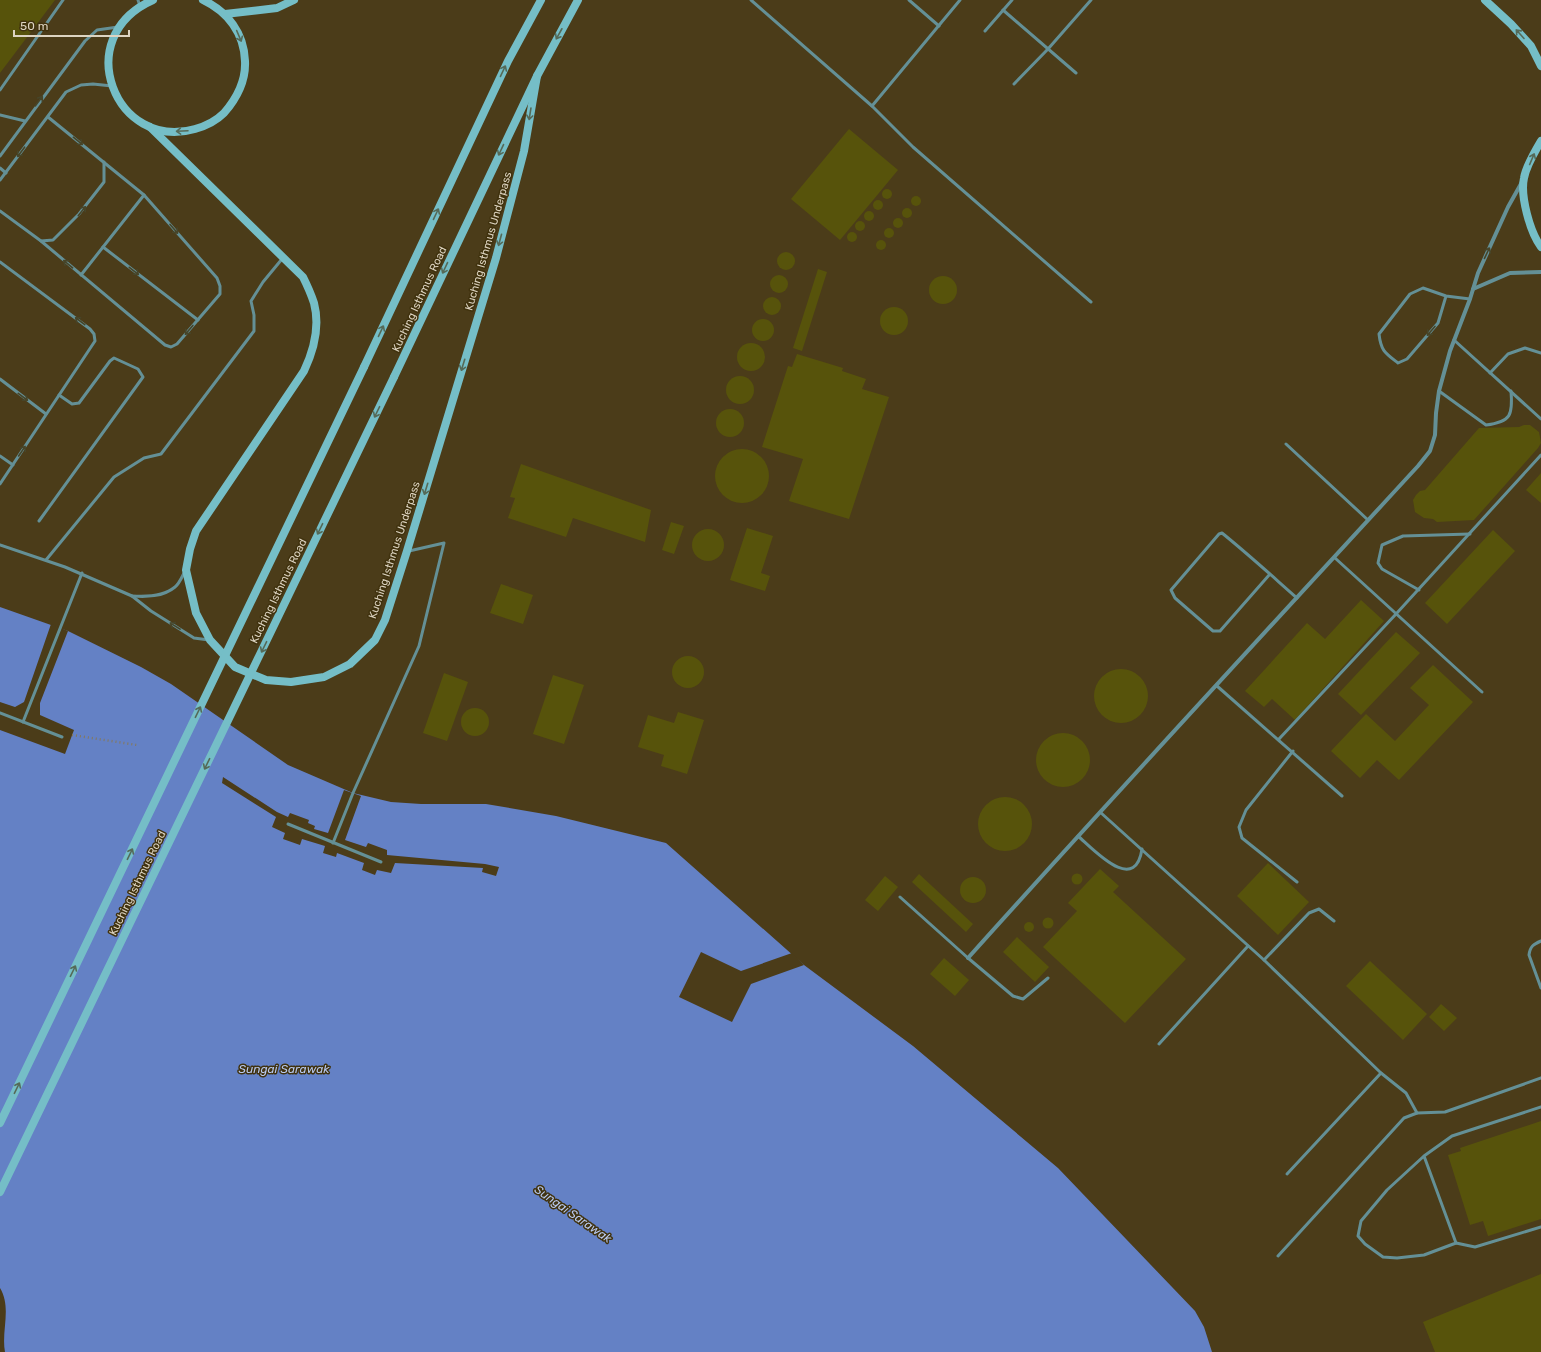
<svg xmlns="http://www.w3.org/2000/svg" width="1541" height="1352" font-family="Rubik,sans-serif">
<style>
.water{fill:#6481c5}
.pier{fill:#4b3c19}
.building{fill:#57530b}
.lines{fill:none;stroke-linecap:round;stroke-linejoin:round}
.path{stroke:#85795c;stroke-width:2.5;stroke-dasharray:1 3;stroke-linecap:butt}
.lane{stroke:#649096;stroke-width:3}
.street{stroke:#649096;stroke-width:4}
.secondary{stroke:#75bec7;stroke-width:8}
.secondary-bridge{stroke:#75bec7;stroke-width:8}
.oneway{stroke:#556a58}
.oneway2{stroke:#474529}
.labels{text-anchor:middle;stroke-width:3;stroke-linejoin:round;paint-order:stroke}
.street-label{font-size:11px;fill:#ddd4c1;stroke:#40320e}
.water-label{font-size:12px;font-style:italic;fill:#b9caf0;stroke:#40320e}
</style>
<rect width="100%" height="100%" fill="#4b3c19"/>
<path class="water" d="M 0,607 L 68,631 L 141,667 L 171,684 L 288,765 L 353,793 L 391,802 L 421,804 L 486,804 L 556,816 L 666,843 L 804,965 L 913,1046 L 1058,1168 L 1195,1311 L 1204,1327 L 1212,1352 L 5,1352 C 1,1331 12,1308 0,1288 Z"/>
<g class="pier">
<path d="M 51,624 L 68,631 L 40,703 L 40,715 L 74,730 L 65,754 L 0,730 L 0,702 L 15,707 L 24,702 Z"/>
<path d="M 223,777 L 277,812 L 288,817 L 290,813 L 309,820 L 308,823 L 315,826 L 314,829 L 328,833 L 344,790 L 361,796 L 345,840 L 366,847 L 368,843 L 387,850 L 387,855 L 485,864 L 499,867 L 496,876 L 482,872 L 483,868 L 395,863 L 391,873 L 377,870 L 375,875 L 362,870 L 364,863 L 337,853 L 336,857 L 323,853 L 325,846 L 302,839 L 300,845 L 283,839 L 285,833 L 272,827 L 276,817 L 222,783 Z"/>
<path d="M 701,952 L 741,971 L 792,953 L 804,965 L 751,984 L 732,1022 L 679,997 Z"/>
</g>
<g class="building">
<path d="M 0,0 L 55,0 L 0,73 Z"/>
<path d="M 849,129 L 898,170 L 840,240 L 791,199 Z"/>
<circle cx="887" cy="194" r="5"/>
<circle cx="916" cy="201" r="5"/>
<circle cx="878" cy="205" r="5"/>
<circle cx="907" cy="213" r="5"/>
<circle cx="869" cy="216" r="5"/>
<circle cx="898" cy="223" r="5"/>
<circle cx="860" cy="226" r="5"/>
<circle cx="889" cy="233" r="5"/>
<circle cx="852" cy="237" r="5"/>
<circle cx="881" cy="245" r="5"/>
<circle cx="786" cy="261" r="9"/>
<path d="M 818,269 L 827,272 L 802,351 L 793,348 Z"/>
<circle cx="779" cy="284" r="9"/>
<circle cx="943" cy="290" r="14"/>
<circle cx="772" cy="306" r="9"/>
<circle cx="894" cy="321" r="14"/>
<circle cx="763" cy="330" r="11"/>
<circle cx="751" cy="357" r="14"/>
<path d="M 797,354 L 843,368 L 842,371 L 866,379 L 862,389 L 889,397 L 849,519 L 789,501 L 803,459 L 762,447 L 788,366 L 792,367 Z"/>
<circle cx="740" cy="390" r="14"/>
<circle cx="730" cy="423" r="14"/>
<path d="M 1524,425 L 1530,425 L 1539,432 L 1541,443 L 1538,448 L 1474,520 L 1437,522 L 1433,519 L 1424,518 L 1415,512 L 1413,500 L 1416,495 L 1420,491 L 1425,490 L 1479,428 L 1519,427 Z"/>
<circle cx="742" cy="476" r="27"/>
<path d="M 521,464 L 651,510 L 645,542 L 573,518 L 566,537 L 508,518 L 515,498 L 510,497 Z"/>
<path d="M 1541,473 L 1541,503 L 1526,490 Z"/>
<path d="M 671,522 L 684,526 L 674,554 L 662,550 Z"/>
<path d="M 747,528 L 773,536 L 761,573 L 770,576 L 765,591 L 730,580 Z"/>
<circle cx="708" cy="545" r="16"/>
<path d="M 1493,530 L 1515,551 L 1447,624 L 1425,603 Z"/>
<path d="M 501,584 L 533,595 L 523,624 L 490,613 Z"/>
<path d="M 1361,600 L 1384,621 L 1295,720 L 1272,699 L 1264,707 L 1245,691 L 1307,623 L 1325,639 Z"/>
<path d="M 1396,632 L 1420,653 L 1361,715 L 1338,694 Z"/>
<circle cx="688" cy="672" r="16"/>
<path d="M 1433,665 L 1473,702 L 1399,780 L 1377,760 L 1360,778 L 1331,751 L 1366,714 L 1395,741 L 1429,705 L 1410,688 Z"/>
<circle cx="1121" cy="696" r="27"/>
<path d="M 444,673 L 468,682 L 447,741 L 423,733 Z"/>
<path d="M 553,675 L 584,685 L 564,744 L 533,734 Z"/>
<circle cx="475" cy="722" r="14"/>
<path d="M 678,712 L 704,720 L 687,774 L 661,766 L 664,755 L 638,747 L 648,715 L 674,723 Z"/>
<circle cx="1063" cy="760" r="27"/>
<circle cx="1005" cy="824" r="27"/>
<path d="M 1268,863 L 1309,902 L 1278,935 L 1237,896 Z"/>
<path d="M 1100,869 L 1119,886 L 1113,892 L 1186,959 L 1125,1023 L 1043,947 L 1077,911 L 1068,903 Z"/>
<circle cx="1077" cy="879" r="5.5"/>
<path d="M 919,874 L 973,924 L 966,932 L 912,882 Z"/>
<path d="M 885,876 L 898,887 L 878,911 L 865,900 Z"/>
<circle cx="973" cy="890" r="13"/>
<circle cx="1048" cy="923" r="5.5"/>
<circle cx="1029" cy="927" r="5"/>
<path d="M 1017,937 L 1049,967 L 1035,982 L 1003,952 Z"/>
<path d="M 944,958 L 969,980 L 955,996 L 930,974 Z"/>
<path d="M 1370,961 L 1427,1014 L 1403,1040 L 1346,986 Z"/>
<path d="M 1441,1004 L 1457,1018 L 1444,1031 L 1429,1017 Z"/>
<path d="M 1541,1121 L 1541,1219 L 1488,1236 L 1483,1221 L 1470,1225 L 1448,1155 L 1461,1151 L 1460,1148 Z"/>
<path d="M 1541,1274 L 1541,1352 L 1435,1352 L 1423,1322 Z"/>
</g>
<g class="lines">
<path class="path" d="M 72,735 L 137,745"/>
<g class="lane">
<path d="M 138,0 L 140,6"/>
<path d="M 751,0 L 872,106 L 913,147 L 1091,302"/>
<path d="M 909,0 L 939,26"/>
<path d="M 1003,10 L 1076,73"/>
<path d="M 985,31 L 1012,0"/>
<path d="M 1014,84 L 1048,49 L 1091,0"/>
<path d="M 0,90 L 63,0"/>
<path d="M 872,106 L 960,0"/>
<path d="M 0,115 L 25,121"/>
<path d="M 0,156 L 85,41 L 97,30 L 118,27"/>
<path d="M 0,168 L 6,173"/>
<path d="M 0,180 L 66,92 L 81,85 L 93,84 L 112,86"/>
<path d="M 0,211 L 41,241 L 165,345 L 171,347 L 177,344 L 220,294 L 220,286 L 217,278 L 144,195 L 48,117"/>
<path d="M 41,241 L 53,240 L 79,214 L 104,182 L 104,162"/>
<path d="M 103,247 L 198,320"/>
<path d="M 0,262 L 90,329 L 94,334 L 95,341 L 0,484"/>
<path d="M 81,275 L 144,195"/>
<path d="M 1446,296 L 1438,323 L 1407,359 L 1398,363 C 1385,353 1381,351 1379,334 L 1410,294 L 1423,288 L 1446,296 L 1470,299"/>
<path d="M 1454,340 L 1541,419"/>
<path d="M 1490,373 L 1508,354 L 1525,348 L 1541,353"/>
<path d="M 0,379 L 46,414"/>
<path d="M 1439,391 L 1486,425 C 1511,422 1513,415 1511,391"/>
<path d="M 1286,444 L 1368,520"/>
<path d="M 0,456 L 13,465"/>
<path d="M 39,521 L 143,377 L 138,369 L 114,358 L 110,361 L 79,403 L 72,404 L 59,395"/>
<path d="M 0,545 L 65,567 L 132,596 L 151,611 L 194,638 L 209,640"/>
<path d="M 1335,558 L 1482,692"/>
<path d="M 46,560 L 114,477 L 144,458 L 161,454 L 254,331 L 254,315 L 251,301 L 263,282 L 282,259"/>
<path d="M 1270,574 L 1220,631 L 1213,631 L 1175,598 L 1171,590 L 1219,534 L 1222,533 C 1248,554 1272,576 1297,598"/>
<path d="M 1419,590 L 1382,569 L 1378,563 L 1382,545 L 1403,536 L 1470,534"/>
<path d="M 132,596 C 146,597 163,597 175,587 C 179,584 182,577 184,573"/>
<path d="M 1217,686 L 1342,796"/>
<path d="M 0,713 L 62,737"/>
<path d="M 23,722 L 82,573"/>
<path d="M 1279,739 L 1396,614 L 1541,455"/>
<path d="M 1293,751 L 1246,810 L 1239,827 L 1242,838 L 1297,882"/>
<path d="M 1100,812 L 1264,960 L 1381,1073 L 1406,1093 L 1417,1113"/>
<path d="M 288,824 L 381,862"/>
<path d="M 1078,836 C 1094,850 1135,895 1142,849"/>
<path d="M 333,843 L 353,793 L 419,646 L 444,543 L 409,551"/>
<path d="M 900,897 L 968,958 L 1013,996 L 1023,999 L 1048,978"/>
<path d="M 1541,941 C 1534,944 1530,946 1529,955 L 1541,988"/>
<path d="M 1264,960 L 1309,913 L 1319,909 L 1334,921"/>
<path d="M 1159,1044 L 1248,946"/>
<path d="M 1424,1156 L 1456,1243 L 1424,1255 L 1397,1258 L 1383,1257 L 1365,1244 L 1358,1236 L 1361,1221 L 1387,1190 L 1424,1156 L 1452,1136 L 1541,1107"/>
<path d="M 1287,1174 L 1381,1073"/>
<path d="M 1456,1243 L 1475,1247 L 1541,1227"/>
<path d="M 1278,1256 L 1404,1118 L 1417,1113 L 1445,1112 L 1541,1078"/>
</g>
<g class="street">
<path d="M 1473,289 L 1510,273 L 1541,272"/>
<path d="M 968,958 C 1116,793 1267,630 1418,466 L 1430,451 L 1435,435 L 1436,413 L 1439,391 L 1450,351 L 1470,299 L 1478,273 L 1508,207 L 1522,182"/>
</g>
<g class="secondary">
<path d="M 153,0 C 69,37 116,152 195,129 C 206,126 216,121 224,113 C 237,98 246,81 245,61 C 244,33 228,12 203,0"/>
<path d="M 1485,0 L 1511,24 L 1531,46 L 1541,66"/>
<path d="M 225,14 L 277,8 L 294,0"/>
<path d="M 150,127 L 303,277 C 307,285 311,294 314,303 C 320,326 314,350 304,371 L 196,531 L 190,549 L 186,570 L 196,613 L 210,640 L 235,667 L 266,680 L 291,682 L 324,677 L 350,664 L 375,640 L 385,620 L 407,551 L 496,258 L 524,151 L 537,76"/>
<path d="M 1541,141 C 1535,151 1526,166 1524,178 C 1520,196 1530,232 1541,247"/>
<path d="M 364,367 L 508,61 L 541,0"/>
<path d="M 394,377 L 537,76 L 578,0"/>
</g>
<g class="secondary-bridge">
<path d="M 0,1123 L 364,367"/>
<path d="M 0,1192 L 394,377"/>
</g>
</g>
<defs><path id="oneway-shaft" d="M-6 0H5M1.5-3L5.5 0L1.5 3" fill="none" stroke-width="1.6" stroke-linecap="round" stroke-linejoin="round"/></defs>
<g class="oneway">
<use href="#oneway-shaft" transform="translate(559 34) rotate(119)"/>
<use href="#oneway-shaft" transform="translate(1520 34) rotate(-132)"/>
<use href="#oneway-shaft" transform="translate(239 36) rotate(67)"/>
<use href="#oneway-shaft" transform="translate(503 71) rotate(-65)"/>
<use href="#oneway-shaft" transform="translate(530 114) rotate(99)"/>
<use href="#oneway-shaft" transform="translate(182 131) rotate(177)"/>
<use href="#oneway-shaft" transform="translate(501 150) rotate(115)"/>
<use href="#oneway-shaft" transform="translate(1532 159) rotate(-67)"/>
<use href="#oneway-shaft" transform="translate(436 214) rotate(-65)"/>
<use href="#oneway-shaft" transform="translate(500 240) rotate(105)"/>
<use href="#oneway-shaft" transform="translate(445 268) rotate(115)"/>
<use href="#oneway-shaft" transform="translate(381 331) rotate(-65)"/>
<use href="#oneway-shaft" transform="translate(463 365) rotate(107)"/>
<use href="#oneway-shaft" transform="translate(377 412) rotate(116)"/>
<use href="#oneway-shaft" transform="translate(426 489) rotate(107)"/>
<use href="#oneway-shaft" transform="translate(320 529) rotate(116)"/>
<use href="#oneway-shaft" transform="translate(264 647) rotate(116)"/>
<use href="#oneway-shaft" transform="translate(198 712) rotate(-64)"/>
<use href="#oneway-shaft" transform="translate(207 764) rotate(116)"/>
<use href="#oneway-shaft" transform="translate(130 854) rotate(-64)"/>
<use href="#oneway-shaft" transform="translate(73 971) rotate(-64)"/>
<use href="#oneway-shaft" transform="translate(17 1088) rotate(-64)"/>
</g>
<g class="oneway2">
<use href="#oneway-shaft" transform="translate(39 101) rotate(-53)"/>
<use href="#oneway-shaft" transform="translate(78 141) rotate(39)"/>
<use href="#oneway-shaft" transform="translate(21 152) rotate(127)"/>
<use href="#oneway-shaft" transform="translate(82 211) rotate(-51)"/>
<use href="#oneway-shaft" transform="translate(174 229) rotate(49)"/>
<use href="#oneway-shaft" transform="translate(1487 253) rotate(-65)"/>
<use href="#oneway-shaft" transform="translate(68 264) rotate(-140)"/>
<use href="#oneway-shaft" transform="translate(134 271) rotate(38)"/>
<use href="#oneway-shaft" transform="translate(80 321) rotate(-143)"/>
<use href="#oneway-shaft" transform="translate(189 330) rotate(130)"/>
<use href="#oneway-shaft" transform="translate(1431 331) rotate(131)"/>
<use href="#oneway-shaft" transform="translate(23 397) rotate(37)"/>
<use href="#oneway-shaft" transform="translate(22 451) rotate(-56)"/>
<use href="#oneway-shaft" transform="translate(175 626) rotate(-148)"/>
</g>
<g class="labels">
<g class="street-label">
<text transform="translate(488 241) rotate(-74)" y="4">Kuching Isthmus Underpass</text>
<text transform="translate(419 299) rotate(-65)" y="4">Kuching Isthmus Road</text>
<text transform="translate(394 550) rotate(-72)" y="4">Kuching Isthmus Underpass</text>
<text transform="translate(278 591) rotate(-64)" y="4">Kuching Isthmus Road</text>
<text transform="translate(137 883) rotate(-64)" y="4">Kuching Isthmus Road</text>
</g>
<g class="water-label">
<text x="284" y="1073">Sungai Sarawak</text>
<text transform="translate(573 1214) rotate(35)" y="4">Sungai Sarawak</text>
</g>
</g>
<path d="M14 30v6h115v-6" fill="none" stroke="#ddd4c1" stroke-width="2"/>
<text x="20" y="30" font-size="12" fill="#ddd4c1" stroke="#40320e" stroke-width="3" paint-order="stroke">50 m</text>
</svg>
